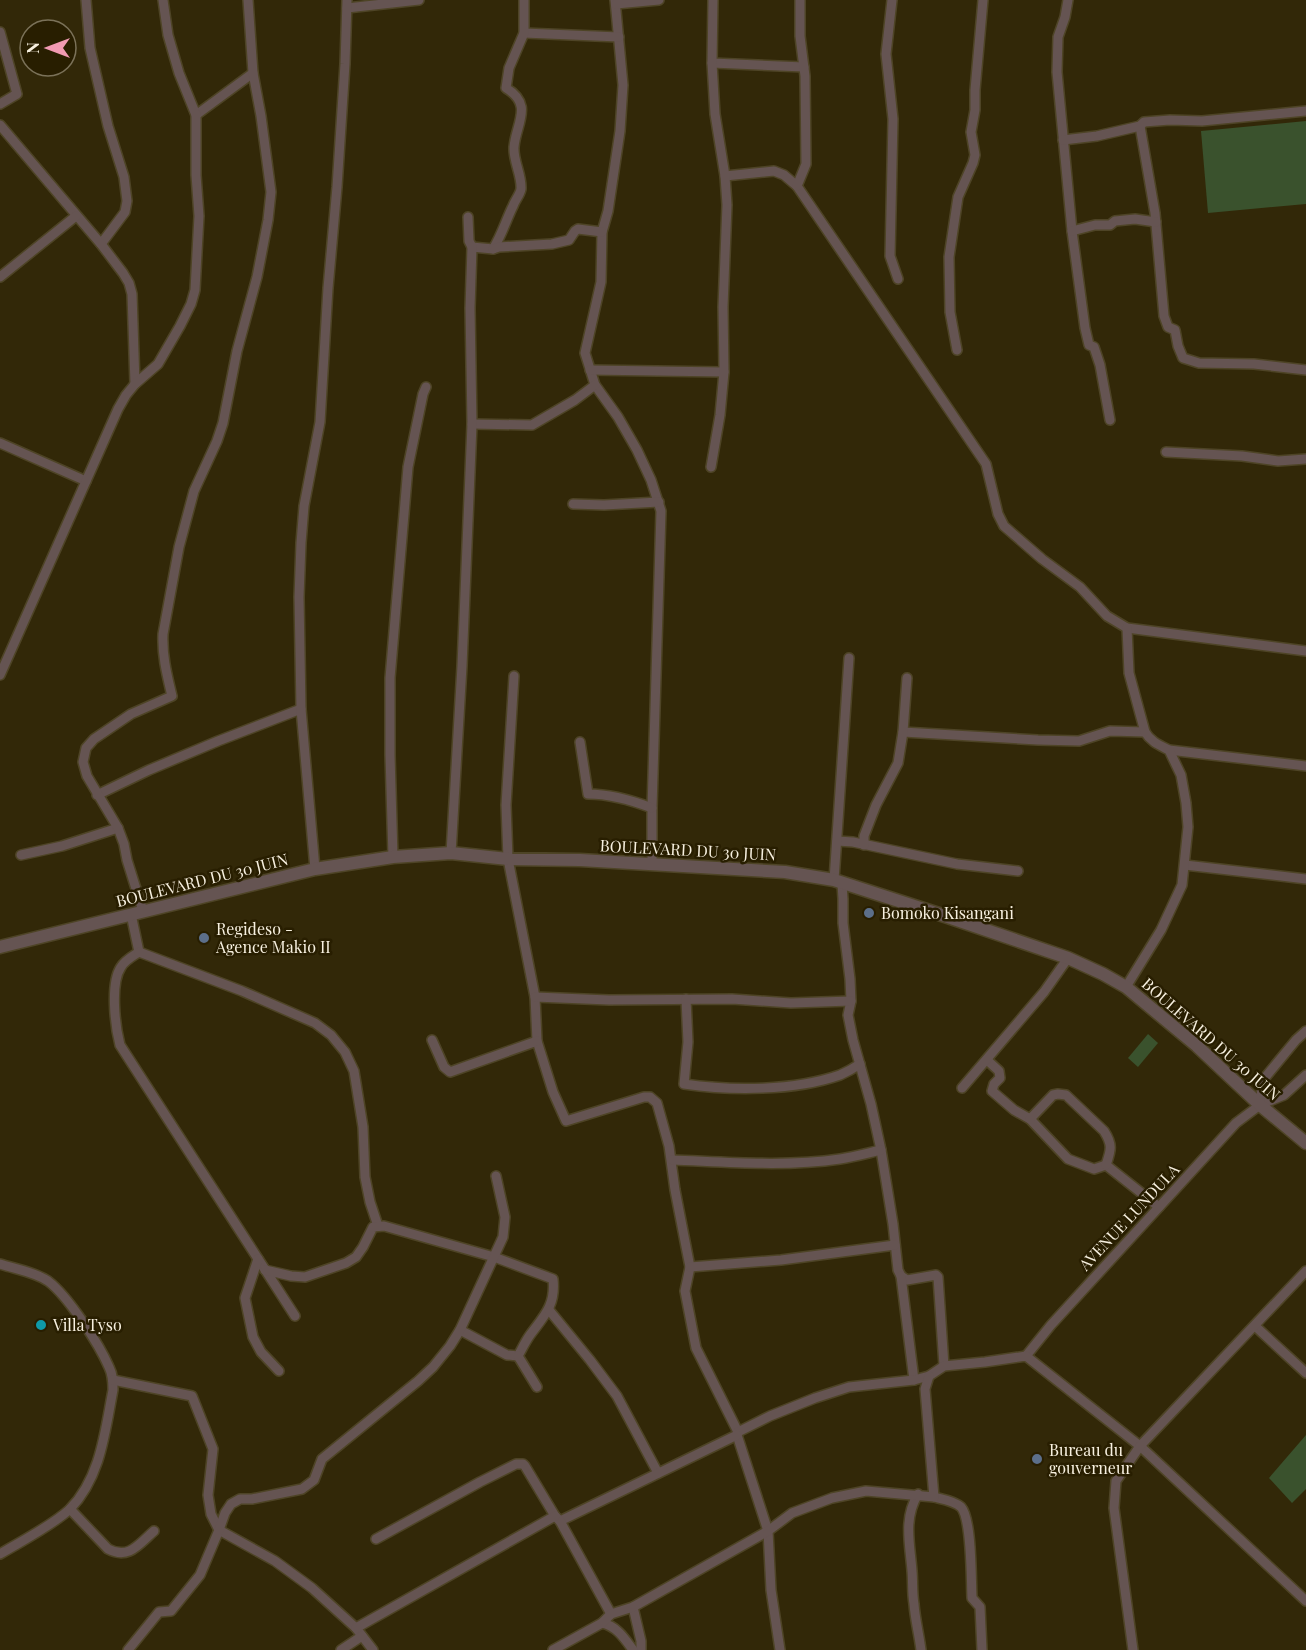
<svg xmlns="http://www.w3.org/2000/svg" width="1306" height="1650" font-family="'Playfair Display',serif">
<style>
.green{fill:#3a522d}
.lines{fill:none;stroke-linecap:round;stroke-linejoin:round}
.minor-casing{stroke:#4e4426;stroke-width:12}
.tertiary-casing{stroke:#4e4426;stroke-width:15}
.minor{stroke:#655452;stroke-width:9}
.tertiary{stroke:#655452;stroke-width:12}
.service-dot{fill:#5c6f8a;stroke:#281e00;stroke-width:2}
.culture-dot{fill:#0f9aa8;stroke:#281e00;stroke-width:2}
.labels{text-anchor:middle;stroke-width:5;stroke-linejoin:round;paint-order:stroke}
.street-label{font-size:16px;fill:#f7f0df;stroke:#281e00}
.poi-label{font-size:16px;fill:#f7f0df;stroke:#281e00;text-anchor:start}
</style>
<rect width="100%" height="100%" fill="#322808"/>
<g class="green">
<path d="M 1306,121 L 1306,204 L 1208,213 L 1201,131 Z"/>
<path d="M 1148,1034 L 1158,1043 L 1138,1067 L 1128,1058 Z"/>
<path d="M 1306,1435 L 1306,1489 L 1292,1503 L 1269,1478 Z"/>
</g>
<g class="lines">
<g class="minor-casing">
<g id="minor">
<path d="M 86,0 L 90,48 L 108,126 L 124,177 L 127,201 L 125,212 L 101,244"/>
<path d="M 615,0 L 623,85 L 620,131 L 608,211 L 602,232 L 601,282 L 585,353 L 595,385 L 618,417 L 637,450 L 651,480 L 661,511 L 652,808 L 652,864"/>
<path d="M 892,0 L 886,54 L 893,119 L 890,256 L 898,279"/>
<path d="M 1068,0 L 1065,17 L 1058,37 L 1057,72 L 1072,231 L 1085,328 L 1089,345 L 1094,347 L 1100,365 L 1110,420"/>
<path d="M 616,4 L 659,0"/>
<path d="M 347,8 L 419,0"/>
<path d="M 0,32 L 17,94 L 0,104"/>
<path d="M 524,33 L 619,37"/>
<path d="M 712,63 L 804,67"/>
<path d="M 196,115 L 253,73"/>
<path d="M 0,125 L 101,244 L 123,273 L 129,283 L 132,294 L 135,384"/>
<path d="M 1140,126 L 1155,213 L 1164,316 L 1168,327 L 1175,330 L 1178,346 L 1183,358 L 1199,363 L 1254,364 L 1306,370"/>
<path d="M 1063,140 L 1097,136 L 1140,126 L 1144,122 L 1170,120 L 1202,121 L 1306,111"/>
<path d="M 725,176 L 774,171 L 784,175 L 797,186 L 986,464 L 998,514 L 1004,526 L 1042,559 L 1080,587 L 1107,616 L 1127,628 L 1306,651"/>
<path d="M 797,186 L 806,164 L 805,76 L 800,36 L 800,0"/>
<path d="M 1072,231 L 1095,225 L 1110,225 L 1115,221 L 1135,219 L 1156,222"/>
<path d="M 472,247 L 493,249 C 502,235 506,220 513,206 C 515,200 520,195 521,189 C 522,175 513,161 514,147 C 516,123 534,105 506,88 L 509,68 L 524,33 L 524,0"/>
<path d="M 493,249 L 499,247 L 552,244 L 569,240 L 575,231 L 578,229 L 602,232"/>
<path d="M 0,277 L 76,216"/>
<path d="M 957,350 L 950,312 L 949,257 L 958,197 L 973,163 L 975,155 L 971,132 L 975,110 L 975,90 L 983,0"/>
<path d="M 590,370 L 724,372"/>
<path d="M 472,424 L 532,425 L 575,400 L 595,385"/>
<path d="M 0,443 L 86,481"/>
<path d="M 1166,452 L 1242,456 L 1278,461 L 1306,459"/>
<path d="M 711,467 L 720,415 L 724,372 L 723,307 L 727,205 L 725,176 L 715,114 L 712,63 L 713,0"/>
<path d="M 573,504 L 604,505 L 659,502"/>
<path d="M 0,675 L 118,409 L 126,395 L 135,384 L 158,364 L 180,326 L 191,304 L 195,290 L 199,216 L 196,175 L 196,115 L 179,73 L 168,35 L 163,0"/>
<path d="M 514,676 L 506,805 L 508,859 L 535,997 L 537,1041 L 553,1092 L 566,1121 L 644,1097 L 650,1097 L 657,1103 L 669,1146 L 675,1190 L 690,1267 L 685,1291 L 696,1348 L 738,1432 L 737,1435 L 768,1531 L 771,1590 L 780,1650"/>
<path d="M 903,732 L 1038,740 L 1079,741 L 1110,731 L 1145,732"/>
<path d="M 580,742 L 588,794 C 611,794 631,800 652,808"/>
<path d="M 1169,750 L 1306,766"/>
<path d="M 97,795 L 149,770 L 218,741 L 301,709"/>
<path d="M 837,841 L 853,842 L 957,864 L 1018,871"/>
<path d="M 864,845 L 864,836 L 876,805 L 898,763 L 903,732 L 907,678"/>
<path d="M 451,853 L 462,666 L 472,424 L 470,308 L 472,247 L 469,241 L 468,217"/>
<path d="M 21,855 L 62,846 L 118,828"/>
<path d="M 393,857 L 390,755 L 390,678 L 408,467 L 423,394 L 426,387"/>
<path d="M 1185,865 L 1306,879"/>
<path d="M 315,869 L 301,709 L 299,597 L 301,543 L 304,506 L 320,422 L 328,288 L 337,187 L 345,64 L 347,0"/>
<path d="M 834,880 L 849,658"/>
<path d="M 842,884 L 843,899 L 843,923 L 850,979 L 851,1001 L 848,1015 L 853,1040 L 871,1104 L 881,1150 L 893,1224 L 898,1270 L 901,1276 L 907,1280 L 936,1275 L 938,1277 L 944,1366"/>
<path d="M 143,911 L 127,860 L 124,844 L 118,828 L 87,776 L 83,762 L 86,748 L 94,739 L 131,714 L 172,696 C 167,675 162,656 163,634 L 179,547 L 194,491 L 217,441 L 223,423 L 237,351 L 257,277 L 268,220 L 271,192 L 261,116 L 253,73 L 248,0"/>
<path d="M 131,914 L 139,952 C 133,956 125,960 121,967 C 110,983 115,1026 120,1045 L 295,1316"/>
<path d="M 139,952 L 242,991 L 315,1023 L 331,1035 L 345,1052 L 354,1071 L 363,1127 L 365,1177 L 370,1202 L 378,1226"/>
<path d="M 1126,987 L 1161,930 L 1182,885 L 1188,827 L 1186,803 L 1181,775 L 1169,750 C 1159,745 1151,742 1145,732 L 1129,673 L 1127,628"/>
<path d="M 535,997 L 609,1000 L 732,999 L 791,1003 L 851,1001"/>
<path d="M 686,999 L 688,1042 L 684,1084 C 732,1091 794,1091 840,1075 C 847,1072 854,1068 860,1064"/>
<path d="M 432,1040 L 444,1067 L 450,1072 L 537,1041"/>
<path d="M 987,1060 L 999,1071 L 1000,1078 L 994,1084 L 992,1091 L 1014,1110 L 1030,1119 L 1068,1159 L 1094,1169 L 1106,1165 L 1159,1207"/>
<path d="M 962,1088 L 1044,992 L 1068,958"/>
<path d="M 1260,1105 L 1263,1080 L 1296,1040 L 1306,1031"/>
<path d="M 1030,1119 L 1053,1095 L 1058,1094 L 1066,1095 L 1104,1131 C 1113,1145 1111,1150 1106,1165"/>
<path d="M 672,1160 C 727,1162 785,1167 840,1159 C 854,1157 868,1153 881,1150"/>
<path d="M 258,1259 L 245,1298 L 253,1337 L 261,1352 L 279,1371"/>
<path d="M 0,1264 C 15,1269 35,1272 48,1281 C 68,1296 99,1344 109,1367 C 113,1375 113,1382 113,1390 C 105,1431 101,1477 70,1509 C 53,1525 20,1542 0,1554"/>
<path d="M 690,1267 L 781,1260 L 895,1245"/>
<path d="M 265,1270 L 291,1276 L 305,1277 L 346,1263 L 356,1257 L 363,1247 L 373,1227 L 384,1226 L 494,1257 L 553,1279 C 556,1305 544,1316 530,1335 C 525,1342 522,1349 518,1356 L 507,1355 L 460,1330"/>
<path d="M 901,1276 L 914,1380"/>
<path d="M 549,1310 L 590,1360 L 617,1396 L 658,1473"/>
<path d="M 1255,1326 L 1306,1373"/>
<path d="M 518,1356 L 537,1387"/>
<path d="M 1026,1356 L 1051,1325 L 1236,1123 L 1260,1105 L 1284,1095 L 1306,1075"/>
<path d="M 113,1380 L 192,1396 L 213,1449 L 208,1495 L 211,1514 L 219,1530 L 275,1561 L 312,1588 L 356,1628 L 373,1650"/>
<path d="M 738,1432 L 770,1416 L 815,1398 L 849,1387 L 914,1380 L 929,1376 L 944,1366 L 985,1362 L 1026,1356 L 1140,1446 L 1306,1601"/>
<path d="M 918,1494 C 903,1519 910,1544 912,1571 C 913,1582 912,1593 914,1604 C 915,1619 919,1634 921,1650"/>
<path d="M 934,1497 C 942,1499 955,1501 961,1507 C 972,1519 971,1579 972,1598 L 980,1607 L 982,1650"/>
<path d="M 70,1509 L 108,1549 C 129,1560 139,1544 154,1531"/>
<path d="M 560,1521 L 737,1435"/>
<path d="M 376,1539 L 480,1482 L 516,1464 L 523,1464 L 525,1466 L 555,1516 L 560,1521 L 611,1614"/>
<path d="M 633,1607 L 641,1641 L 641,1650"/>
<path d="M 602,1623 C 617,1626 625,1639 633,1650"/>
<path d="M 356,1628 L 555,1516"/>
<path d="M 128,1650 L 159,1612 L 171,1611 L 200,1575 L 219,1530 L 225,1513 L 231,1504 L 240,1499 L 252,1499 L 302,1489 L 314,1480 L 322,1459 L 418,1381 L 433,1367 L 450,1346 L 460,1330 L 503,1237 L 505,1217 L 496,1176"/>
<path d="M 341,1650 L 362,1636"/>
<path d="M 553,1650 L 602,1623 L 611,1614 L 633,1607 L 768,1531 L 792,1513 L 832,1498 L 866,1491 L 934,1497 L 925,1389 L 929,1376"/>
<path d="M 1133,1650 L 1114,1508 L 1116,1481 L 1140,1446 L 1306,1271"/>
</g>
</g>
<g class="tertiary-casing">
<path id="tertiary" d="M 0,947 L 315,869 L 393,857 L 451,853 L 508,859 L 580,860 L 785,872 L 834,880 L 945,916 L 1068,958 L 1103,974 L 1126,987 L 1197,1046 L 1260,1105 L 1306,1143"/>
</g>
<use href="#minor" class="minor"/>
<use href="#tertiary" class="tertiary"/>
</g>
<g class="service-dot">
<circle cx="869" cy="913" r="6"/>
<circle cx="204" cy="938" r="6"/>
<circle cx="1037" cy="1459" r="6"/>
</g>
<circle class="culture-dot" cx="41" cy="1325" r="6"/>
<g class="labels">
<g class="street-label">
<text transform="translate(688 850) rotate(3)" y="6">BOULEVARD DU 30 JUIN</text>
<text transform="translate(202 880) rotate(-14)" y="6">BOULEVARD DU 30 JUIN</text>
<text transform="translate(1211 1039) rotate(41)" y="6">BOULEVARD DU 30 JUIN</text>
<text transform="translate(1129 1217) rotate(-47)" y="6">AVENUE LUNDULA</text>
</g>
<g class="poi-label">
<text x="881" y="919">Bomoko Kisangani</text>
<text x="216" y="935">Regideso -<tspan x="216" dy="18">Agence Makio II</tspan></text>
<text x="53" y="1331">Villa Tyso</text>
<text x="1049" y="1456">Bureau du<tspan x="1049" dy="18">gouverneur</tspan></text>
</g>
</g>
<g transform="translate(48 48) rotate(270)"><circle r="28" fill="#281e00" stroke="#7b7259" stroke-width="1.5"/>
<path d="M0-4.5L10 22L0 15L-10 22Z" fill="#f19ab2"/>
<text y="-9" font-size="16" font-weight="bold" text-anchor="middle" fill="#f7f0df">N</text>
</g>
</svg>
